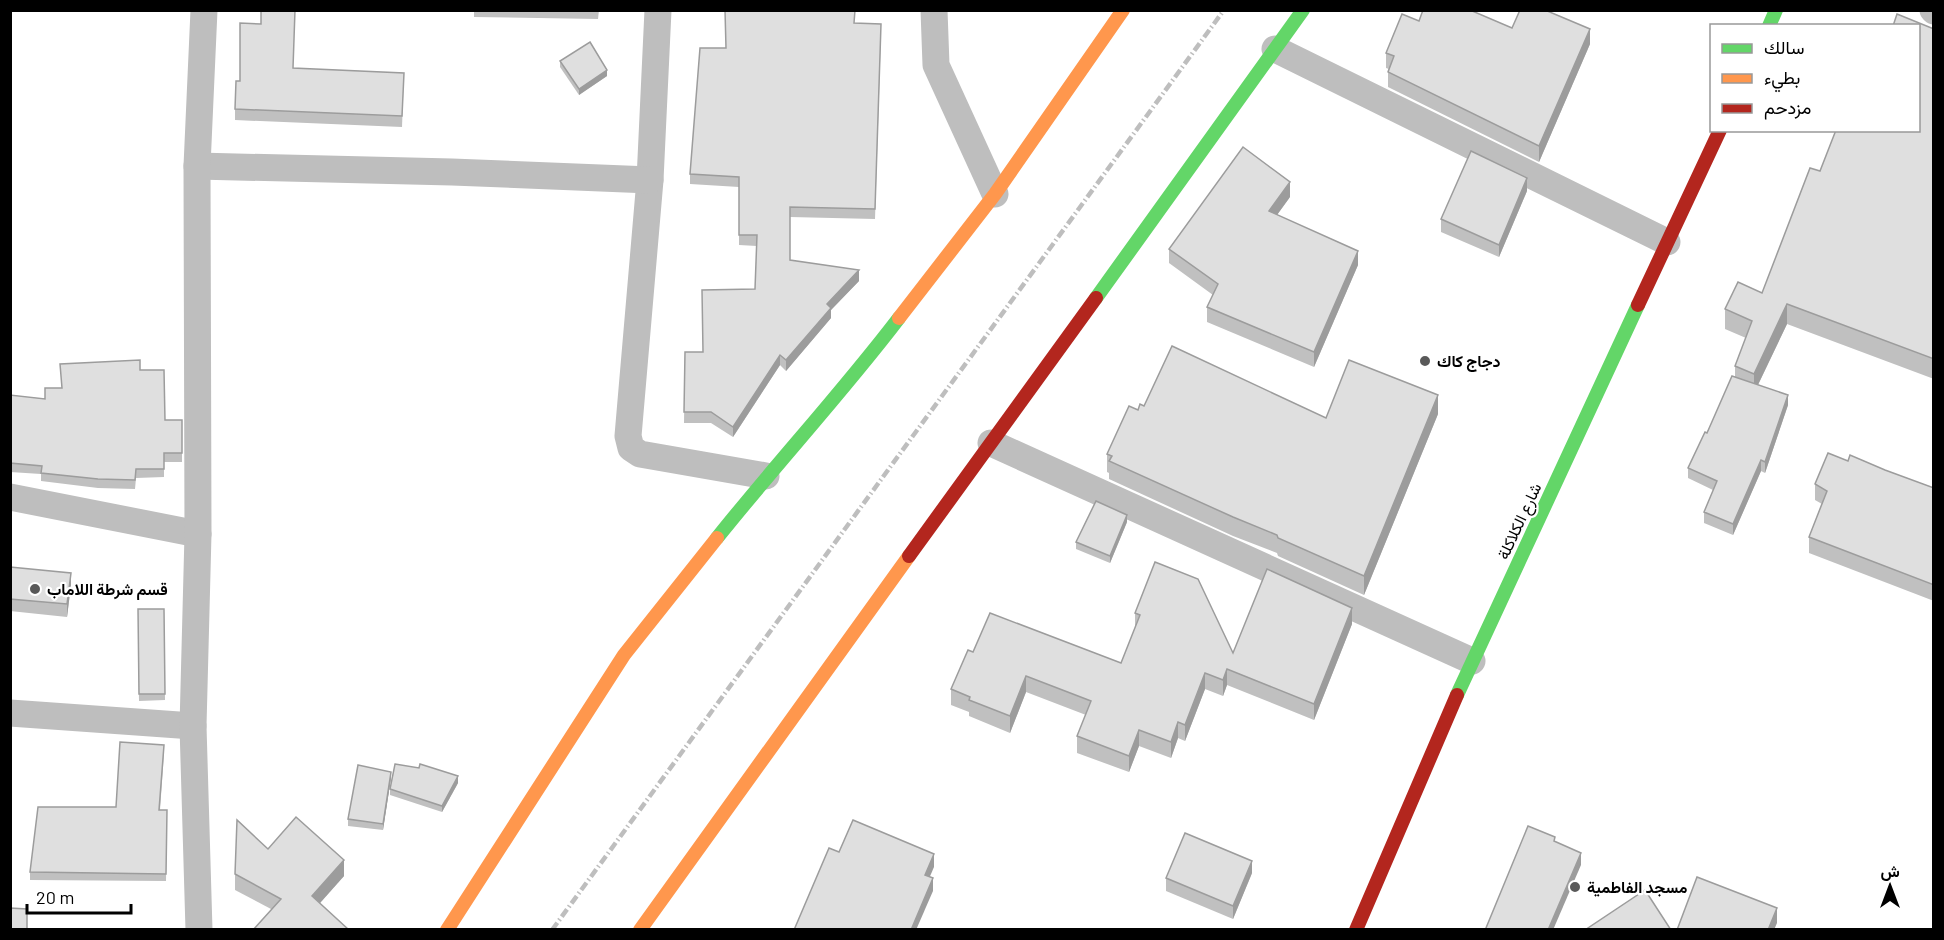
<svg xmlns="http://www.w3.org/2000/svg" width="1944" height="940" font-family="Barlow,Vazirmatn,sans-serif">
<style>
.lines{fill:none;stroke-linecap:round;stroke-linejoin:round}
.street{stroke:#bebebe;stroke-width:27}
.fast{stroke:#63d668;stroke-width:14}
.slow{stroke:#ff974d;stroke-width:14}
.jam{stroke:#b3261e;stroke-width:14}
.rail{stroke:#bebebe;stroke-width:4.5;stroke-dasharray:9 3 1.5 3;stroke-linecap:butt}
.wall{fill:#c0c0c0}
.shaded-wall{fill:#9c9c9c}
.building{fill:#dfdfdf;stroke:#9c9c9c;stroke-width:1.5}
.poi-dot{fill:#595959;stroke:#fff;stroke-width:2}
.labels{text-anchor:middle;stroke-width:4.5;stroke-linejoin:round;paint-order:stroke}
.poi-label{font-size:16px;font-weight:bold;fill:#000;stroke:#fff;text-anchor:start}
.street-label{font-size:16px;fill:#000;stroke:#fff}
</style>
<rect width="100%" height="100%" fill="#fff"/>
<g class="lines">
<g class="street">
<path d="M 658,10 L 650,180 L 628,436 L 631,448 L 640,454 L 766,476"/>
<path d="M 934,10 L 936,65 L 995,194"/>
<path d="M 1933,10 L 1934,11"/>
<path d="M 1275,49 L 1667,242"/>
<path d="M 197,166 L 452,172 L 650,180"/>
<path d="M 991,443 L 1472,661"/>
<path d="M 10,497 L 198,534"/>
<path d="M 10,713 L 193,726"/>
<path d="M 199,930 L 193,726 L 198,534 L 197,166 L 204,10"/>
</g>
<g class="fast">
<path d="M 1769,26 L 1776,10"/>
<path d="M 1096,298 L 1303,10"/>
<path d="M 717,538 C 776,464 841,394 899,318"/>
<path d="M 1457,695 L 1638,305"/>
</g>
<g class="slow">
<path d="M 899,318 L 995,194 L 1123,10"/>
<path d="M 447,930 L 624,655 L 717,538"/>
<path d="M 640,930 L 909,556"/>
</g>
<g class="jam">
<path d="M 1638,305 L 1720,130"/>
<path d="M 909,556 L 1096,298"/>
<path d="M 1356,930 L 1457,695"/>
</g>
<path class="rail" d="M 552,930 L 1224,10"/>
</g>
<g class="wall">
<path d="M 474,10 L 599,10 L 598,19 L 474,17 Z"/>
<path d="M 1419,21 L 1512,28 L 1590,44 L 1539,162 L 1388,87 L 1388,72 L 1389,69 L 1386,68 L 1386,53 Z"/>
<path d="M 855,23 L 881,34 L 875,219 L 790,217 L 790,260 L 859,281 L 831,310 L 831,318 L 786,371 L 780,365 L 733,437 L 711,423 L 684,423 L 685,352 L 703,352 L 755,289 L 757,246 L 739,245 L 739,187 L 690,184 L 690,174 L 725,48 Z"/>
<path d="M 1934,29 L 1934,379 L 1787,324 L 1758,385 L 1788,405 L 1765,473 L 1761,471 L 1733,535 L 1704,523 L 1704,512 L 1713,490 L 1688,478 L 1688,468 L 1735,378 L 1735,366 L 1746,338 L 1725,329 L 1725,309 L 1762,293 L 1820,171 Z"/>
<path d="M 560,61 L 607,76 L 579,95 L 560,67 Z"/>
<path d="M 294,68 L 404,73 L 402,127 L 235,120 L 235,109 L 240,81 Z"/>
<path d="M 1527,191 L 1499,257 L 1441,232 L 1441,219 Z"/>
<path d="M 1290,197 L 1277,215 L 1358,265 L 1314,367 L 1207,322 L 1207,307 L 1213,295 L 1169,263 L 1169,249 Z"/>
<path d="M 140,370 L 165,420 L 182,420 L 182,462 L 164,462 L 164,477 L 136,478 L 135,489 L 98,488 L 41,481 L 41,474 L 10,472 L 10,395 L 45,399 L 61,388 Z"/>
<path d="M 1144,406 L 1326,418 L 1438,414 L 1364,595 L 1278,556 L 1277,553 L 1233,536 L 1109,479 L 1109,473 L 1107,472 L 1107,454 L 1138,410 Z"/>
<path d="M 1848,461 L 1885,470 L 1934,488 L 1934,601 L 1809,553 L 1809,537 L 1822,504 L 1815,500 L 1815,484 Z"/>
<path d="M 1127,522 L 1110,563 L 1076,549 L 1076,542 Z"/>
<path d="M 10,567 L 71,585 L 67,617 L 10,611 Z"/>
<path d="M 138,609 L 164,609 L 165,700 L 139,701 Z"/>
<path d="M 1135,613 L 1233,653 L 1352,624 L 1314,720 L 1227,685 L 1223,696 L 1205,689 L 1185,741 L 1178,738 L 1171,758 L 1139,746 L 1129,772 L 1077,753 L 1077,736 L 1086,715 L 1026,692 L 1010,733 L 969,716 L 969,712 L 951,705 L 951,689 L 973,652 L 1121,663 L 1135,629 Z"/>
<path d="M 164,753 L 160,810 L 167,810 L 166,881 L 30,880 L 30,872 L 116,807 Z"/>
<path d="M 391,778 L 383,830 L 348,826 L 348,819 Z"/>
<path d="M 458,783 L 442,812 L 390,795 L 390,789 Z"/>
<path d="M 268,849 L 344,876 L 320,903 L 271,909 L 235,890 L 235,874 Z"/>
<path d="M 1252,873 L 1233,919 L 1166,891 L 1166,878 Z"/>
</g>
<g class="shaded-wall">
<path d="M 1590,29 L 1590,44 L 1539,162 L 1539,146 Z"/>
<path d="M 607,70 L 607,76 L 579,95 L 579,89 Z"/>
<path d="M 1527,178 L 1527,191 L 1499,257 L 1499,245 Z"/>
<path d="M 1290,182 L 1290,197 L 1269,226 L 1269,211 Z"/>
<path d="M 1358,251 L 1358,265 L 1314,367 L 1314,352 Z"/>
<path d="M 859,270 L 859,281 L 831,310 L 831,318 L 786,371 L 786,360 L 827,304 Z"/>
<path d="M 1787,304 L 1787,324 L 1754,393 L 1754,374 Z"/>
<path d="M 780,355 L 780,365 L 733,437 L 733,427 Z"/>
<path d="M 1438,395 L 1438,414 L 1364,595 L 1364,576 Z"/>
<path d="M 1788,395 L 1788,405 L 1765,473 L 1765,462 Z"/>
<path d="M 1761,460 L 1761,471 L 1733,535 L 1733,524 Z"/>
<path d="M 1127,515 L 1127,522 L 1110,563 L 1110,556 Z"/>
<path d="M 71,573 L 71,585 L 67,617 L 67,604 Z"/>
<path d="M 1352,608 L 1352,624 L 1314,720 L 1314,704 Z"/>
<path d="M 1227,669 L 1227,685 L 1223,696 L 1223,680 Z"/>
<path d="M 1205,673 L 1205,689 L 1185,741 L 1185,725 Z"/>
<path d="M 1026,676 L 1026,692 L 1010,733 L 1010,716 Z"/>
<path d="M 1178,722 L 1178,738 L 1171,758 L 1171,742 Z"/>
<path d="M 1139,730 L 1139,746 L 1129,772 L 1129,756 Z"/>
<path d="M 391,772 L 391,778 L 383,830 L 383,824 Z"/>
<path d="M 458,776 L 458,783 L 442,812 L 442,806 Z"/>
<path d="M 1581,853 L 1581,865 L 1553,930 L 1548,930 Z"/>
<path d="M 934,854 L 934,867 L 925,888 L 925,875 Z"/>
<path d="M 344,860 L 344,876 L 312,912 L 312,896 Z"/>
<path d="M 1252,861 L 1252,873 L 1233,919 L 1233,906 Z"/>
<path d="M 933,878 L 933,891 L 916,930 L 911,930 Z"/>
<path d="M 1777,908 L 1777,923 L 1774,930 L 1768,930 Z"/>
</g>
<g class="building">
<path d="M 261,10 L 295,10 L 293,68 L 404,73 L 402,116 L 235,109 L 236,81 L 240,81 L 240,23 L 261,24 Z"/>
<path d="M 725,10 L 855,10 L 854,23 L 881,24 L 875,209 L 790,207 L 790,260 L 859,270 L 827,304 L 831,308 L 786,360 L 780,355 L 733,427 L 711,412 L 684,412 L 685,352 L 703,352 L 702,290 L 755,289 L 757,235 L 739,235 L 739,177 L 690,174 L 700,48 L 726,48 Z"/>
<path d="M 1423,10 L 1470,10 L 1512,28 L 1520,10 L 1545,10 L 1590,29 L 1539,146 L 1388,72 L 1394,56 L 1386,53 L 1402,14 L 1419,21 Z"/>
<path d="M 1897,14 L 1934,29 L 1934,359 L 1787,304 L 1754,374 L 1735,366 L 1752,321 L 1725,309 L 1738,282 L 1762,293 L 1810,168 L 1820,171 L 1836,130 L 1918,130 L 1918,26 L 1893,26 Z"/>
<path d="M 590,42 L 607,70 L 579,89 L 560,61 Z"/>
<path d="M 1243,147 L 1290,182 L 1269,211 L 1358,251 L 1314,352 L 1207,307 L 1218,284 L 1169,249 Z"/>
<path d="M 1471,151 L 1527,178 L 1499,245 L 1441,219 Z"/>
<path d="M 1172,346 L 1326,418 L 1349,360 L 1438,395 L 1364,576 L 1278,538 L 1277,535 L 1233,517 L 1109,461 L 1112,456 L 1107,454 L 1129,406 L 1138,410 L 1140,404 L 1144,406 Z"/>
<path d="M 140,360 L 140,370 L 164,370 L 165,420 L 182,420 L 182,453 L 164,453 L 164,469 L 136,469 L 135,480 L 98,479 L 41,473 L 42,466 L 10,463 L 10,395 L 45,399 L 45,388 L 62,388 L 60,364 Z"/>
<path d="M 1732,376 L 1788,395 L 1765,462 L 1761,460 L 1733,524 L 1704,512 L 1717,481 L 1688,468 L 1705,432 L 1707,433 Z"/>
<path d="M 1828,453 L 1848,461 L 1850,455 L 1885,470 L 1934,488 L 1934,585 L 1809,537 L 1827,491 L 1815,484 Z"/>
<path d="M 1096,501 L 1127,515 L 1110,556 L 1076,542 Z"/>
<path d="M 1155,562 L 1198,579 L 1233,653 L 1267,569 L 1352,608 L 1314,704 L 1227,669 L 1223,680 L 1205,673 L 1185,725 L 1178,722 L 1171,742 L 1139,730 L 1129,756 L 1077,736 L 1091,701 L 1026,676 L 1010,716 L 969,700 L 970,697 L 951,689 L 968,650 L 973,652 L 990,613 L 1121,663 L 1140,615 L 1135,613 Z"/>
<path d="M 10,567 L 71,573 L 67,604 L 10,599 Z"/>
<path d="M 138,609 L 164,609 L 165,694 L 139,694 Z"/>
<path d="M 120,742 L 164,745 L 159,810 L 167,810 L 166,874 L 30,872 L 38,807 L 116,807 Z"/>
<path d="M 395,764 L 419,768 L 420,764 L 458,776 L 442,806 L 390,789 Z"/>
<path d="M 358,765 L 391,772 L 383,824 L 348,819 Z"/>
<path d="M 296,817 L 344,860 L 312,896 L 349,930 L 253,930 L 281,899 L 235,874 L 237,820 L 268,849 Z"/>
<path d="M 853,820 L 934,854 L 925,875 L 933,878 L 911,930 L 794,930 L 829,848 L 839,852 Z"/>
<path d="M 1528,826 L 1555,837 L 1554,841 L 1581,853 L 1548,930 L 1489,930 L 1486,928 Z"/>
<path d="M 1185,833 L 1252,861 L 1233,906 L 1166,878 Z"/>
<path d="M 1697,877 L 1777,908 L 1768,930 L 1677,930 Z"/>
<path d="M 1645,890 L 1671,930 L 1585,930 Z"/>
<path d="M 10,908 L 27,909 L 27,930 L 10,930 Z"/>
</g>
<g class="poi-dot">
<circle cx="1425" cy="361" r="6"/>
<circle cx="35" cy="589" r="6"/>
<circle cx="1575" cy="887" r="6"/>
</g>
<g class="labels">
<g class="poi-label">
<text x="1437" y="367">دجاج كاك</text>
<text x="47" y="595">قسم شرطة اللاماب</text>
<text x="1587" y="893">مسجد الفاطمية</text>
</g>
<g class="street-label">
<text transform="translate(1519 521) rotate(-65)" y="6">شارع الكلاكلة</text>
</g>
</g>
<rect width="1944" height="940" fill="none" stroke="#000000" stroke-width="24"/>
<rect x="1710" y="24" width="210" height="108" fill="#ffffff" stroke="#999999" stroke-width="1.5"/>
<rect x="1722" y="44" width="30" height="9" fill="#63d668" stroke="#999999" stroke-width="1.5"/>
<text x="1764" y="54" font-size="18" fill="#000000">سالك</text>
<rect x="1722" y="74" width="30" height="9" fill="#ff974d" stroke="#999999" stroke-width="1.5"/>
<text x="1764" y="84" font-size="18" fill="#000000">بطيء</text>
<rect x="1722" y="104" width="30" height="9" fill="#b3261e" stroke="#999999" stroke-width="1.5"/>
<text x="1764" y="114" font-size="18" fill="#000000">مزدحم</text>
<g transform="translate(1890 886)" stroke="#ffffff" stroke-width="4.5" paint-order="stroke">
<path d="M0-4.5L10 22L0 15L-10 22Z" fill="#000000"/>
<text y="-9" font-size="16" font-weight="bold" text-anchor="middle" fill="#000000">ش</text>
</g>
<path d="M27 904v9h104v-9" fill="none" stroke="#000000" stroke-width="3"/>
<text x="36" y="904" font-size="18" fill="#000000" stroke="#ffffff" stroke-width="4.5" paint-order="stroke">20 m</text>
</svg>
